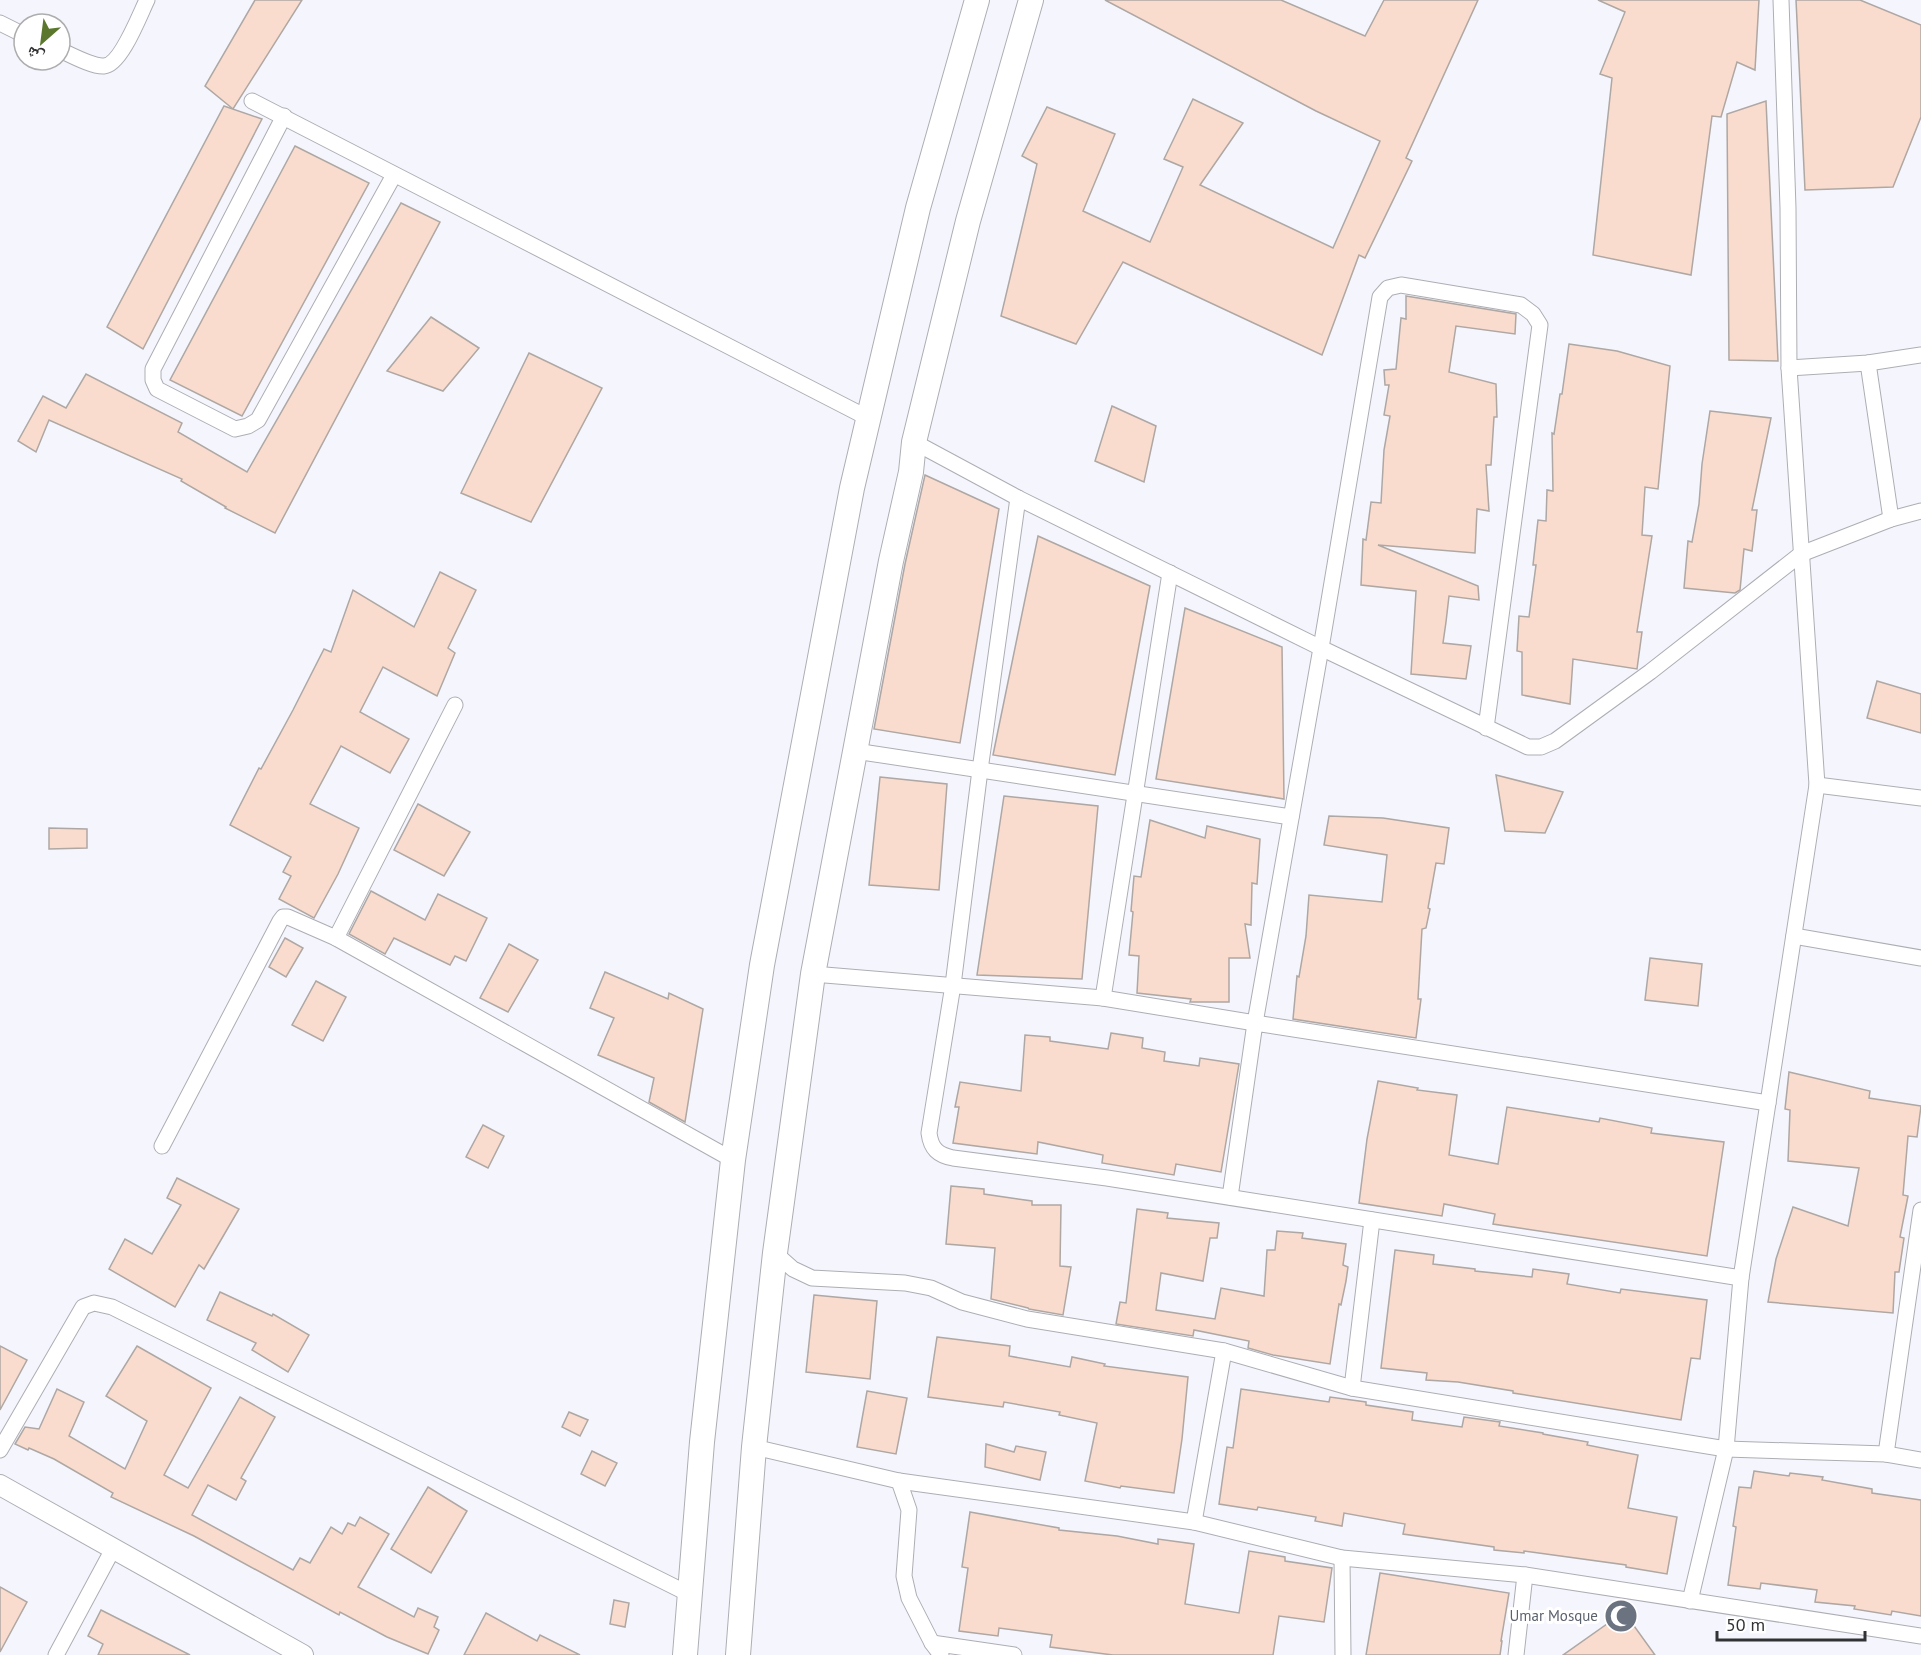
<svg xmlns="http://www.w3.org/2000/svg" width="1921" height="1655" font-family="'PT Sans','Noto Naskh Arabic',sans-serif">
<style>
.building{fill:#f9dccd;stroke:#aea7a4;stroke-width:1.5}
.lines{fill:none;stroke-linecap:round;stroke-linejoin:round}
.minor-casing{stroke:#adaeb4;stroke-width:17}
.tertiary-casing{stroke:#adaeb4;stroke-width:22}
.primary-casing{stroke:#adaeb4;stroke-width:26}
.minor{stroke:#fff;stroke-width:15}
.tertiary{stroke:#fff;stroke-width:20}
.primary{stroke:#fff;stroke-width:24}
.labels{text-anchor:middle;stroke-width:6;stroke-linejoin:round;paint-order:stroke}
.worship-label{font-size:15px;fill:#5b616d;stroke:#fff;text-anchor:end}
</style>
<rect width="100%" height="100%" fill="#f5f6fd"/>
<g class="building">
<path d="M 255,0 L 302,0 L 233,109 L 205,86 Z"/>
<path d="M 1105,0 L 1281,0 L 1365,36 L 1384,0 L 1478,0 L 1406,158 L 1412,161 L 1365,258 L 1359,255 L 1322,355 L 1123,262 L 1076,344 L 1001,316 L 1037,164 L 1022,156 L 1047,107 L 1115,134 L 1083,211 L 1150,242 L 1183,167 L 1164,159 L 1193,99 L 1243,123 L 1200,185 L 1333,248 L 1380,141 L 1316,111 Z"/>
<path d="M 1598,0 L 1759,0 L 1755,70 L 1737,62 L 1721,117 L 1712,116 L 1691,275 L 1593,255 L 1612,78 L 1600,74 L 1625,12 Z"/>
<path d="M 1796,0 L 1860,0 L 1921,25 L 1921,117 L 1893,187 L 1805,190 Z"/>
<path d="M 1766,101 L 1778,361 L 1729,360 L 1727,114 Z"/>
<path d="M 224,106 L 262,119 L 143,349 L 107,327 Z"/>
<path d="M 295,146 L 369,183 L 242,416 L 170,380 Z"/>
<path d="M 401,203 L 440,222 L 275,533 L 225,508 L 226,507 L 181,481 L 182,479 L 49,420 L 36,452 L 18,441 L 43,396 L 66,408 L 86,374 L 182,423 L 178,432 L 247,472 Z"/>
<path d="M 1406,296 L 1516,314 L 1515,334 L 1456,326 L 1449,372 L 1496,384 L 1497,417 L 1494,417 L 1491,465 L 1486,465 L 1489,511 L 1477,509 L 1475,553 L 1378,545 L 1478,586 L 1479,600 L 1449,596 L 1446,622 L 1443,643 L 1471,646 L 1466,679 L 1411,674 L 1416,591 L 1361,585 L 1363,539 L 1366,540 L 1371,502 L 1381,503 L 1384,450 L 1390,416 L 1384,415 L 1389,385 L 1385,385 L 1384,370 L 1396,369 L 1401,318 L 1406,319 Z"/>
<path d="M 431,317 L 479,348 L 443,391 L 387,371 Z"/>
<path d="M 1569,344 L 1617,351 L 1670,366 L 1658,489 L 1645,487 L 1642,535 L 1652,536 L 1637,632 L 1642,632 L 1637,669 L 1573,659 L 1570,704 L 1522,695 L 1522,652 L 1517,651 L 1519,616 L 1529,617 L 1536,565 L 1533,565 L 1538,520 L 1546,521 L 1547,490 L 1553,491 L 1552,433 L 1554,434 L 1560,394 L 1562,394 Z"/>
<path d="M 529,353 L 602,388 L 531,522 L 461,493 Z"/>
<path d="M 1112,406 L 1156,426 L 1144,482 L 1095,461 Z"/>
<path d="M 1710,411 L 1771,418 L 1752,510 L 1757,510 L 1752,551 L 1744,549 L 1740,590 L 1735,593 L 1684,588 L 1688,541 L 1692,542 L 1699,504 L 1702,464 Z"/>
<path d="M 925,475 L 999,509 L 960,743 L 874,729 L 905,564 Z"/>
<path d="M 1038,536 L 1150,586 L 1115,775 L 993,755 Z"/>
<path d="M 440,572 L 476,590 L 448,648 L 455,653 L 437,696 L 383,667 L 360,712 L 409,739 L 390,773 L 341,746 L 310,804 L 359,828 L 338,874 L 314,918 L 279,899 L 291,876 L 283,872 L 291,857 L 230,825 L 259,768 L 261,769 L 293,710 L 324,649 L 331,652 L 353,590 L 414,627 Z"/>
<path d="M 1185,608 L 1282,647 L 1284,799 L 1156,779 Z"/>
<path d="M 1877,681 L 1921,694 L 1921,733 L 1867,718 Z"/>
<path d="M 1496,775 L 1563,792 L 1545,833 L 1505,831 Z"/>
<path d="M 880,777 L 947,784 L 939,890 L 869,885 Z"/>
<path d="M 1004,796 L 1098,806 L 1082,979 L 977,975 Z"/>
<path d="M 418,804 L 470,832 L 444,876 L 394,850 Z"/>
<path d="M 1329,816 L 1383,818 L 1449,828 L 1444,864 L 1436,863 L 1428,908 L 1430,909 L 1426,928 L 1422,929 L 1418,999 L 1421,999 L 1416,1038 L 1293,1019 L 1297,976 L 1299,977 L 1306,936 L 1309,895 L 1382,902 L 1387,855 L 1324,845 Z"/>
<path d="M 1150,820 L 1205,838 L 1207,826 L 1260,839 L 1257,884 L 1252,883 L 1251,925 L 1245,924 L 1250,958 L 1229,958 L 1229,1002 L 1190,1002 L 1191,999 L 1137,993 L 1139,956 L 1129,955 L 1133,912 L 1131,911 L 1134,876 L 1141,877 Z"/>
<path d="M 49,828 L 87,829 L 87,848 L 49,849 Z"/>
<path d="M 371,891 L 425,920 L 438,894 L 487,918 L 466,961 L 455,956 L 450,965 L 394,938 L 385,954 L 349,934 Z"/>
<path d="M 285,938 L 303,948 L 286,977 L 269,967 Z"/>
<path d="M 509,944 L 538,960 L 508,1012 L 480,998 Z"/>
<path d="M 1650,958 L 1702,964 L 1698,1006 L 1645,1000 Z"/>
<path d="M 605,972 L 668,999 L 669,993 L 703,1009 L 685,1122 L 649,1102 L 654,1078 L 598,1055 L 614,1018 L 590,1008 Z"/>
<path d="M 316,981 L 346,997 L 323,1041 L 292,1025 Z"/>
<path d="M 1111,1033 L 1143,1038 L 1142,1048 L 1165,1052 L 1164,1061 L 1199,1066 L 1200,1058 L 1239,1064 L 1221,1172 L 1176,1164 L 1174,1175 L 1102,1163 L 1103,1155 L 1038,1142 L 1037,1154 L 953,1143 L 959,1107 L 955,1107 L 960,1082 L 1021,1091 L 1025,1035 L 1050,1037 L 1050,1041 L 1108,1049 Z"/>
<path d="M 1789,1072 L 1870,1091 L 1869,1098 L 1921,1106 L 1917,1137 L 1908,1136 L 1903,1195 L 1908,1196 L 1900,1237 L 1904,1238 L 1899,1272 L 1895,1272 L 1893,1313 L 1768,1302 L 1776,1259 L 1793,1207 L 1848,1226 L 1859,1168 L 1788,1161 L 1790,1110 L 1785,1109 Z"/>
<path d="M 1378,1081 L 1418,1088 L 1417,1090 L 1457,1095 L 1449,1155 L 1498,1164 L 1507,1107 L 1599,1122 L 1600,1118 L 1652,1128 L 1651,1133 L 1724,1142 L 1707,1256 L 1493,1224 L 1495,1214 L 1444,1204 L 1442,1216 L 1359,1203 L 1367,1139 Z"/>
<path d="M 483,1125 L 504,1136 L 488,1168 L 466,1157 Z"/>
<path d="M 177,1178 L 239,1209 L 204,1269 L 199,1265 L 175,1307 L 109,1269 L 125,1239 L 152,1254 L 181,1205 L 167,1198 Z"/>
<path d="M 951,1186 L 984,1189 L 984,1194 L 1032,1201 L 1032,1205 L 1061,1205 L 1060,1266 L 1071,1267 L 1063,1315 L 1029,1309 L 1028,1308 L 991,1299 L 995,1248 L 946,1244 Z"/>
<path d="M 1137,1209 L 1168,1213 L 1167,1218 L 1219,1223 L 1217,1238 L 1210,1238 L 1203,1281 L 1161,1273 L 1156,1310 L 1215,1319 L 1221,1288 L 1264,1296 L 1267,1250 L 1275,1250 L 1277,1231 L 1303,1233 L 1302,1238 L 1346,1244 L 1343,1265 L 1348,1267 L 1346,1281 L 1341,1305 L 1339,1304 L 1330,1364 L 1273,1355 L 1248,1348 L 1249,1341 L 1194,1330 L 1193,1336 L 1116,1324 L 1120,1302 L 1126,1303 Z"/>
<path d="M 1395,1250 L 1434,1255 L 1433,1264 L 1475,1269 L 1475,1271 L 1532,1277 L 1533,1269 L 1569,1274 L 1567,1284 L 1620,1293 L 1621,1289 L 1707,1300 L 1700,1359 L 1691,1358 L 1681,1420 L 1513,1393 L 1513,1391 L 1458,1382 L 1426,1380 L 1427,1373 L 1381,1368 Z"/>
<path d="M 220,1292 L 272,1316 L 273,1314 L 309,1335 L 288,1372 L 252,1350 L 256,1343 L 207,1320 Z"/>
<path d="M 814,1295 L 877,1301 L 870,1379 L 806,1372 Z"/>
<path d="M 937,1337 L 1010,1346 L 1009,1356 L 1070,1367 L 1072,1357 L 1105,1364 L 1104,1366 L 1188,1377 L 1182,1439 L 1174,1493 L 1121,1486 L 1120,1488 L 1085,1481 L 1097,1423 L 1059,1415 L 1060,1412 L 1004,1402 L 1003,1407 L 928,1397 Z"/>
<path d="M 0,1346 L 27,1360 L 0,1410 Z"/>
<path d="M 137,1346 L 211,1388 L 164,1475 L 188,1488 L 240,1397 L 275,1417 L 241,1478 L 246,1481 L 236,1500 L 208,1485 L 192,1515 L 293,1570 L 300,1558 L 310,1563 L 331,1527 L 342,1534 L 348,1523 L 355,1526 L 360,1517 L 389,1534 L 358,1587 L 414,1617 L 418,1608 L 438,1617 L 434,1627 L 439,1630 L 428,1654 L 387,1637 L 340,1612 L 339,1615 L 194,1536 L 111,1497 L 113,1493 L 54,1459 L 29,1448 L 28,1450 L 15,1444 L 25,1427 L 39,1429 L 57,1389 L 84,1402 L 69,1436 L 125,1469 L 147,1421 L 106,1396 Z"/>
<path d="M 1241,1389 L 1329,1402 L 1330,1397 L 1366,1402 L 1366,1405 L 1413,1412 L 1412,1420 L 1462,1427 L 1464,1417 L 1500,1422 L 1499,1426 L 1543,1433 L 1543,1434 L 1588,1442 L 1587,1445 L 1638,1455 L 1628,1508 L 1677,1517 L 1667,1574 L 1626,1567 L 1626,1565 L 1524,1551 L 1524,1553 L 1494,1550 L 1494,1547 L 1403,1534 L 1405,1524 L 1344,1513 L 1342,1526 L 1315,1521 L 1316,1517 L 1258,1507 L 1257,1510 L 1219,1504 L 1227,1447 L 1233,1448 Z"/>
<path d="M 867,1391 L 907,1398 L 896,1454 L 857,1447 Z"/>
<path d="M 569,1412 L 588,1420 L 580,1436 L 562,1427 Z"/>
<path d="M 986,1444 L 1014,1452 L 1016,1446 L 1046,1452 L 1040,1480 L 985,1467 Z"/>
<path d="M 592,1451 L 617,1463 L 605,1486 L 581,1474 Z"/>
<path d="M 1754,1471 L 1789,1476 L 1790,1473 L 1823,1477 L 1822,1480 L 1872,1489 L 1872,1493 L 1921,1500 L 1921,1616 L 1892,1611 L 1891,1615 L 1854,1609 L 1855,1606 L 1815,1602 L 1817,1590 L 1761,1583 L 1760,1589 L 1728,1585 L 1736,1527 L 1733,1526 L 1739,1487 L 1751,1488 Z"/>
<path d="M 428,1487 L 467,1511 L 431,1573 L 391,1549 Z"/>
<path d="M 970,1512 L 1059,1528 L 1059,1530 L 1117,1536 L 1158,1544 L 1158,1539 L 1194,1544 L 1185,1604 L 1239,1613 L 1249,1551 L 1285,1557 L 1285,1561 L 1332,1568 L 1324,1622 L 1279,1616 L 1273,1655 L 1113,1655 L 1050,1647 L 1052,1635 L 999,1628 L 998,1636 L 959,1631 L 968,1568 L 962,1567 Z"/>
<path d="M 1380,1573 L 1509,1593 L 1501,1641 L 1502,1641 L 1500,1655 L 1366,1655 Z"/>
<path d="M 0,1587 L 27,1602 L 0,1652 Z"/>
<path d="M 614,1600 L 629,1603 L 625,1627 L 610,1624 Z"/>
<path d="M 101,1610 L 190,1655 L 98,1655 L 103,1644 L 88,1636 Z"/>
<path d="M 1624,1612 L 1655,1655 L 1563,1655 Z"/>
<path d="M 486,1613 L 537,1641 L 540,1635 L 580,1655 L 464,1655 Z"/>
</g>
<g class="lines">
<g class="minor-casing">
<g id="minor">
<path d="M 0,23 L 24,35"/>
<path d="M 60,50 C 71,55 93,67 104,66 C 121,65 140,14 147,0"/>
<path d="M 252,101 L 868,418"/>
<path d="M 284,116 L 153,369 L 153,380 L 157,389 L 235,429 L 248,426 L 258,420 L 394,175"/>
<path d="M 1868,363 L 1891,519"/>
<path d="M 1789,368 L 1868,363 L 1921,355"/>
<path d="M 1018,498 L 980,770 L 953,985 L 929,1133 C 931,1149 938,1155 953,1158 L 1107,1178 L 1741,1278"/>
<path d="M 1486,728 L 1540,325 L 1533,314 L 1521,305 L 1401,285 L 1388,288 L 1380,297 L 1321,648 L 1528,747 L 1541,747 L 1555,741 L 1650,672 L 1801,554 L 1891,519 L 1921,511"/>
<path d="M 855,751 L 1291,817"/>
<path d="M 1817,785 L 1921,798"/>
<path d="M 1794,936 L 1921,958"/>
<path d="M 336,938 L 455,705"/>
<path d="M 813,974 L 1103,998 L 1255,1023 L 1321,648 L 1018,498 L 914,442"/>
<path d="M 1103,998 L 1170,573"/>
<path d="M 162,1146 L 280,921 L 283,917 L 288,917 L 336,938 L 733,1160"/>
<path d="M 1230,1197 L 1255,1023 L 1768,1103"/>
<path d="M 775,1253 L 793,1269 L 812,1278 L 905,1283 L 931,1288 L 962,1302 L 1027,1319 L 1224,1351 L 1352,1388 L 1726,1449 L 1886,1454 L 1921,1460"/>
<path d="M 1352,1388 L 1372,1220"/>
<path d="M 754,1447 L 899,1481 L 1194,1522 L 1342,1558 L 1525,1575 L 1921,1636"/>
<path d="M 0,1450 L 83,1307 L 94,1303 L 112,1307 L 691,1595"/>
<path d="M 1886,1454 L 1921,1210"/>
<path d="M 899,1481 L 909,1510 L 904,1576 L 909,1598 L 932,1643 L 941,1655"/>
<path d="M 1194,1522 L 1224,1351"/>
<path d="M 1342,1558 L 1343,1655"/>
<path d="M 1690,1601 L 1726,1449 L 1741,1278 L 1817,785 L 1789,368 L 1788,208 L 1781,0"/>
<path d="M 932,1643 L 1014,1655"/>
<path d="M 56,1655 L 113,1549"/>
<path d="M 1516,1655 L 1525,1575"/>
</g>
</g>
<g class="tertiary-casing">
<path id="tertiary" d="M 0,1485 L 303,1655"/>
</g>
<g class="primary-casing">
<g id="primary">
<path d="M 685,1655 L 702,1442 L 733,1160 L 762,965 L 852,488 L 918,208 L 977,0"/>
<path d="M 738,1655 L 754,1447 L 775,1253 L 813,974 L 891,561 L 911,472 L 914,442 L 968,221 L 1031,0"/>
</g>
</g>
<use href="#minor" class="minor"/>
<use href="#tertiary" class="tertiary"/>
<use href="#primary" class="primary"/>
</g>
<defs>
<g id="mosque-disc" transform="scale(1.725)"><circle r="9.5" fill="#6b7280" stroke="#fff"/><path d="M3.5-4.9A6 6 0 1 0 3.5 4.9A5 5 0 1 1 3.5-4.9Z" fill="#fff"/></g>
</defs>
<g fill-rule="evenodd">
<use href="#mosque-disc" x="1621" y="1616"/>
</g>
<g class="labels">
<g class="worship-label">
<text x="1598" y="1621">Umar Mosque</text>
</g>
</g>
<g transform="translate(42 42) rotate(208)"><circle r="28" fill="#ffffff" stroke="#adadae" stroke-width="1.5"/>
<path d="M0-4.5L10 22L0 15L-10 22Z" fill="#5a772d"/>
<text y="-9" font-size="16" font-weight="bold" text-anchor="middle" fill="#313234">ش</text>
</g>
<path d="M1717 1631v9h148v-9" fill="none" stroke="#313234" stroke-width="3"/>
<text x="1726" y="1631" font-size="18" fill="#313234" stroke="#ffffff" stroke-width="4.5" paint-order="stroke">50 m</text>
</svg>
